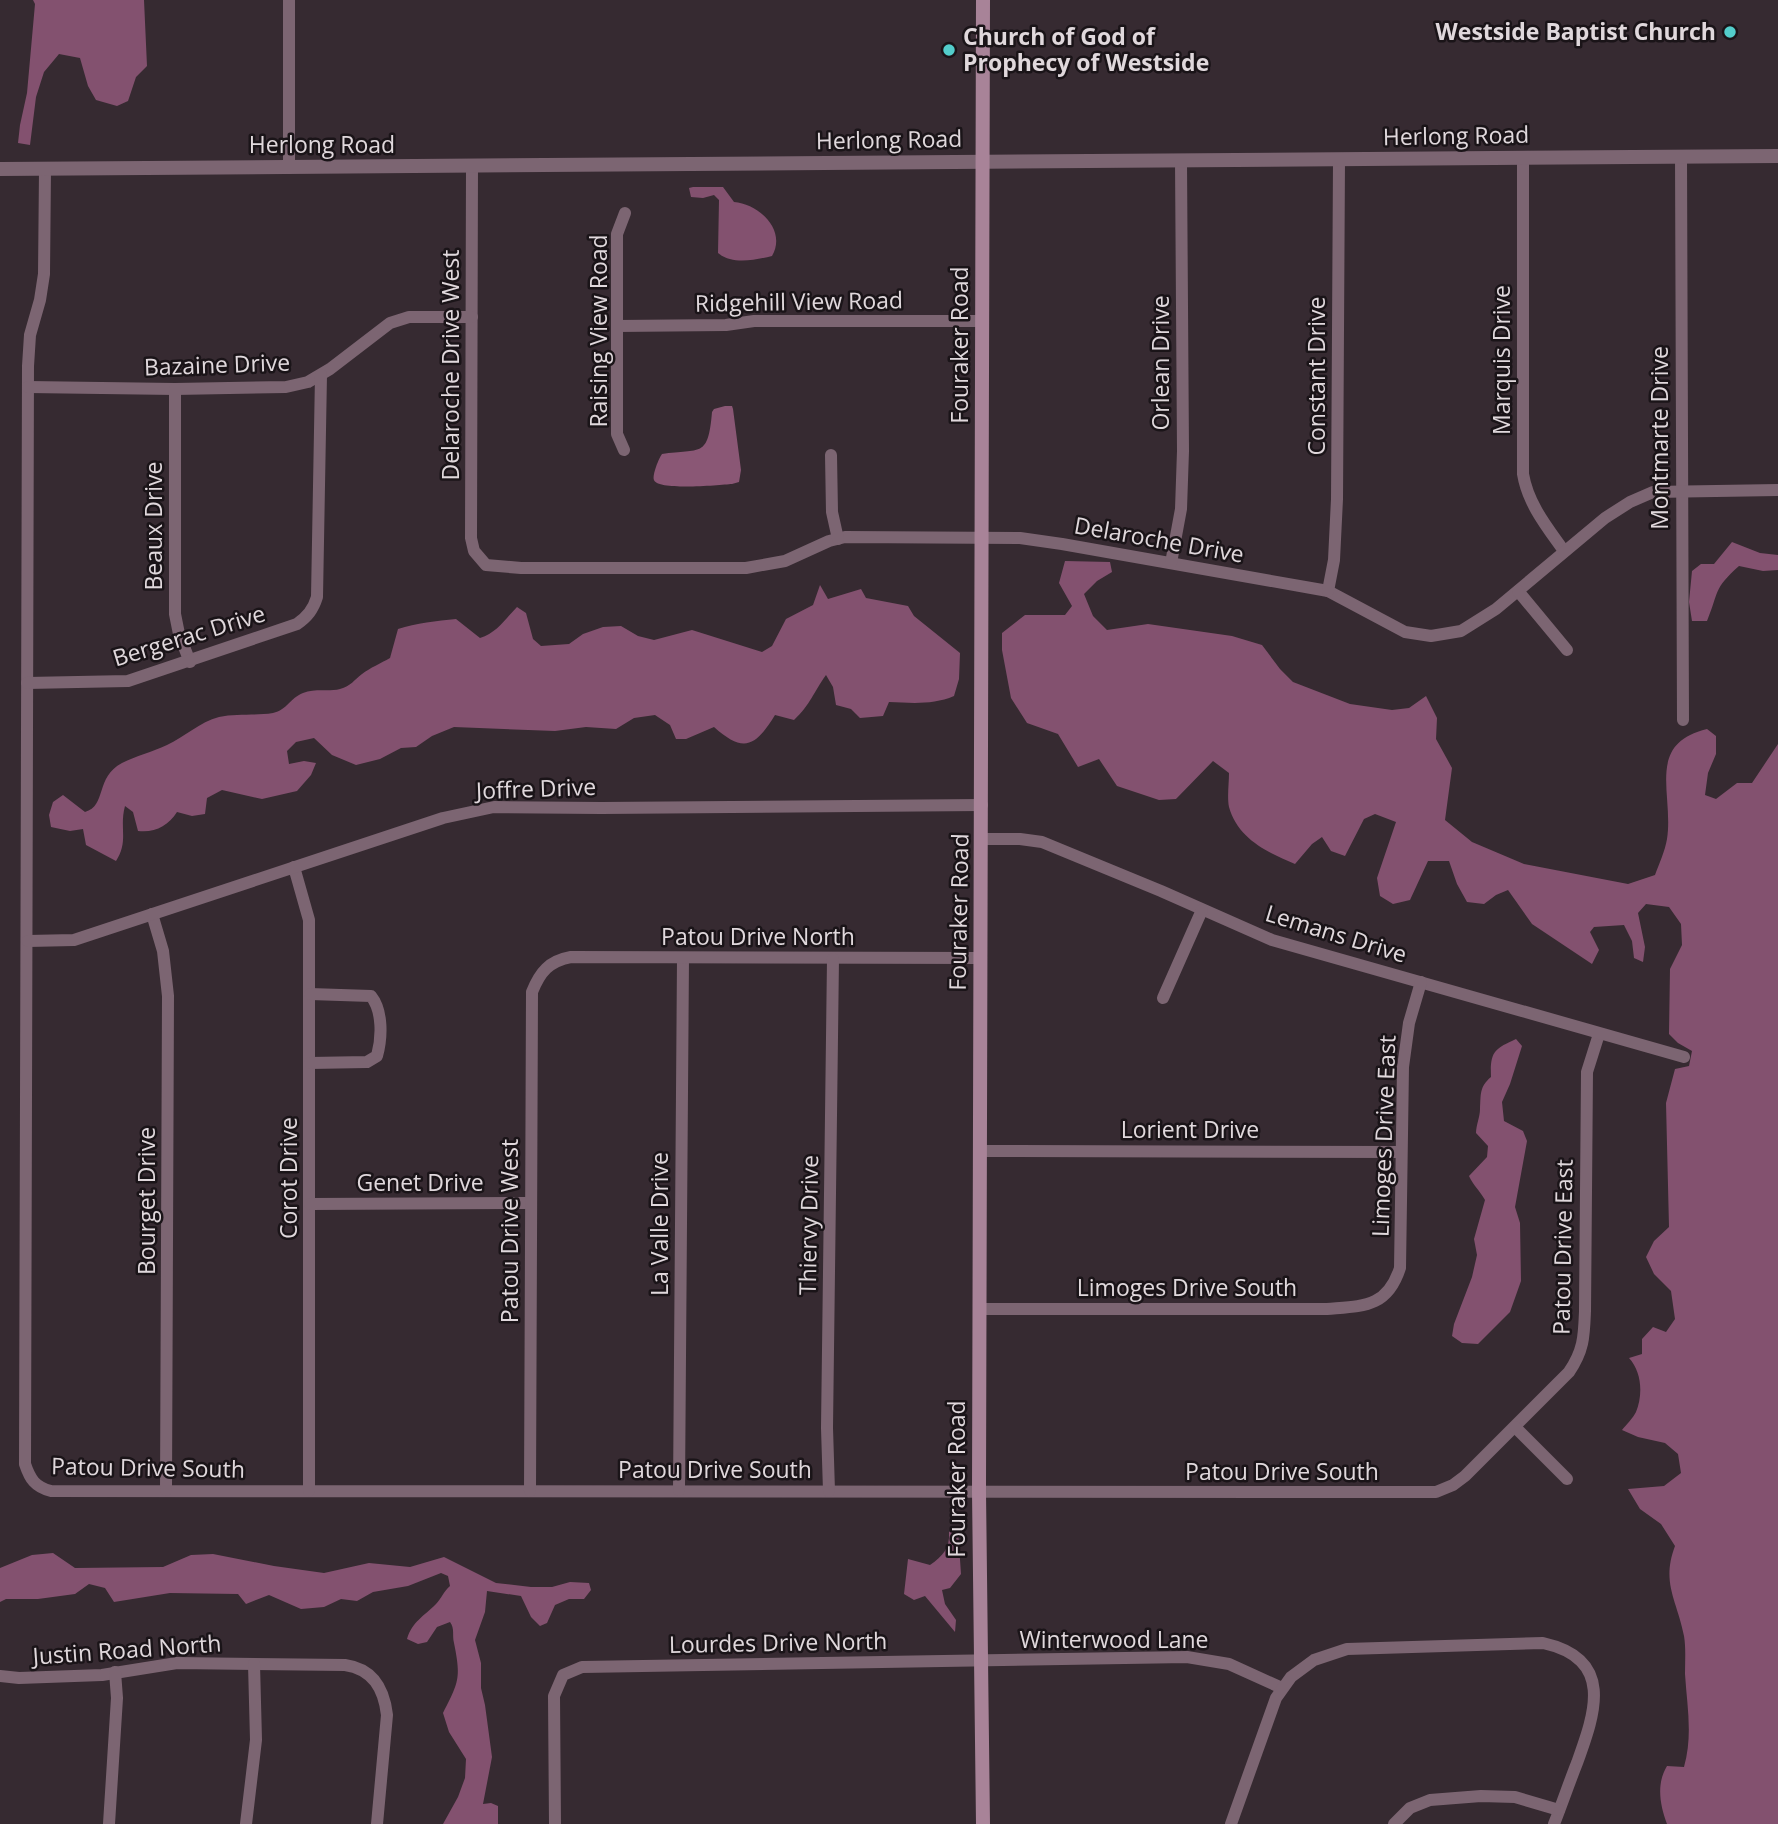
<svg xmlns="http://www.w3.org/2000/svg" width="1778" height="1824" font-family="'Open Sans',sans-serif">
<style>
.forest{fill:#83516f}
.water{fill:#8a5775}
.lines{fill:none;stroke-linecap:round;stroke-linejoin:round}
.minor{stroke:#7c6572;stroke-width:12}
.tertiary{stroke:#7c6572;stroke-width:14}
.secondary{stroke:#a88398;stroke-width:14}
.poi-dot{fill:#53cdcb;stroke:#1a1418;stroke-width:2.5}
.labels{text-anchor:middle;stroke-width:5;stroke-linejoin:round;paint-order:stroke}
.poi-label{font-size:23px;font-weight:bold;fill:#e0d8dc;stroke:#1a1418;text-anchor:end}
.street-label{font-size:23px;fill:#e0d8dc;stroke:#1a1418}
</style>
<rect width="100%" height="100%" fill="#362a31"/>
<g class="forest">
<path d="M 33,0 L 144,0 L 147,66 L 136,77 L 128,101 L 117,106 L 96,100 L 88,86 L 80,58 L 59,54 L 44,72 L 36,97 L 30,145 L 18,143 L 20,125 L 27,93 L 35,4 Z"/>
<path d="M 693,187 L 723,187 L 734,202 C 759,204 787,230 772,256 C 755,260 732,265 718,253 L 719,200 L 714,195 L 703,198 L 691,197 L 689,188 Z"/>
<path d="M 1732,542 L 1760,553 L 1778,555 L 1778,570 L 1763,571 L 1739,566 C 1713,589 1719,592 1707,621 L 1692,621 L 1689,602 L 1692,571 L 1701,564 L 1714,564 Z"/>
<path d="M 1065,561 L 1110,562 L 1112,572 L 1097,581 L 1084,594 L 1093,616 L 1107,630 L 1148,624 L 1232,636 L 1262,645 L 1280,669 L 1293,682 L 1350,704 L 1392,710 L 1409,708 L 1426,696 L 1437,718 L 1436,739 L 1452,768 L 1445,820 L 1472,842 L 1524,864 L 1628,884 L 1655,875 C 1659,864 1665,851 1667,839 C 1674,794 1645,744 1707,729 L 1716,736 L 1716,754 L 1708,773 L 1705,795 L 1716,799 L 1737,783 L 1752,783 L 1778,744 L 1778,1824 L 1667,1824 C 1660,1805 1656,1784 1667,1766 L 1684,1767 C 1693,1735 1687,1706 1685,1674 C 1685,1661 1686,1648 1684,1636 C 1677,1600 1661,1583 1675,1546 L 1661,1524 L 1640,1509 L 1628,1489 L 1664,1486 L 1681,1473 L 1678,1454 L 1665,1443 L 1638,1437 L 1622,1430 C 1626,1425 1633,1418 1636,1412 C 1643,1395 1642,1372 1629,1358 L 1642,1354 L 1642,1339 L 1653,1327 L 1666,1332 L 1675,1319 L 1671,1291 L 1654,1274 L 1646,1257 L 1654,1241 L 1669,1227 L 1666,1103 L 1675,1069 L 1689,1066 L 1692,1051 L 1678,1043 L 1669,1034 L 1670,969 L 1682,945 L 1681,924 L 1669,907 L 1646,904 L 1638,913 L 1645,947 L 1643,962 L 1634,958 L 1632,941 L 1624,925 L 1594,927 L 1590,932 L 1599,950 L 1592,964 L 1532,924 L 1508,890 L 1496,895 L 1484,904 L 1467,902 L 1457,884 L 1449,861 L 1428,861 L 1410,900 L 1393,904 L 1380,896 L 1377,878 L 1396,822 L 1375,814 L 1364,819 L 1345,856 L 1331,851 L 1322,837 L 1312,844 L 1295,864 C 1267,852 1238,839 1229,807 C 1227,797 1229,783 1229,773 L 1213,761 L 1176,799 L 1159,800 L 1117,786 L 1099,759 L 1078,767 L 1058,734 L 1027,723 L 1011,698 L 1002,650 L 1002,633 L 1025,615 L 1065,615 L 1072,606 L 1059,583 Z"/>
<path d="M 820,585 L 828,599 L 861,589 L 866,598 L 908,606 L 914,616 L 960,653 L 959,679 L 954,696 C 933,705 912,703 889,702 L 883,716 L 860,718 L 851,709 L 836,705 L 833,687 L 826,675 C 813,693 811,704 794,720 L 775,715 C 756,746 744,754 714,727 L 686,739 L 676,739 L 670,725 L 655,715 L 634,718 L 616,729 L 586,727 L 555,731 L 454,727 L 432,736 L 416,747 L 401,748 L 380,759 L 356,765 L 332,755 L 314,738 L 296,742 L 287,751 L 289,764 L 304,761 L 316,763 L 311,775 L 297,791 L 262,799 L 222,790 L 207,798 L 205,814 L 192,816 L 177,812 C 168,826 155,833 138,831 L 133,812 L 125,806 C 119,828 129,841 116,861 L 86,845 L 83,829 L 70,831 L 51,827 L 49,815 L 53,802 L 63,795 L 85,812 C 107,806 95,777 122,763 C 136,756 152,752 167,745 C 184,737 200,722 219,717 C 236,713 255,716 273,713 C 287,710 290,698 303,693 C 315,688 329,692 340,689 C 351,686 354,680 362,674 C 370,668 381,663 390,658 L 398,629 C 416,623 437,621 456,619 L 480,638 C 497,633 505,619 517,607 L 526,613 L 533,639 L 541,646 L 569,644 L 583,634 L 603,627 L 621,626 L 638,636 L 654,640 L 692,630 L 762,652 L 772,646 L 786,619 L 813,605 Z"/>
<path d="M 1516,1039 L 1522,1046 L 1510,1084 L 1502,1102 L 1504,1121 L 1523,1131 L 1527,1141 L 1515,1207 L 1520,1223 L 1521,1281 L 1510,1312 L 1478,1344 L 1462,1343 L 1452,1336 L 1454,1324 L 1472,1277 L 1477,1255 L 1474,1239 L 1485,1200 C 1480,1191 1473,1185 1469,1176 L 1487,1157 L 1488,1146 L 1476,1133 C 1476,1125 1480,1117 1480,1109 C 1481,1095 1479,1087 1491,1077 C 1490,1052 1494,1049 1516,1039 Z"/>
<path d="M 954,1529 L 958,1530 L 961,1574 L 950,1588 L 942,1590 L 945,1604 L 956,1620 L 955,1632 L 925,1596 L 914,1600 L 904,1594 L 908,1559 L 930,1565 C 943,1556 950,1548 949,1532 Z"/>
<path d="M 53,1553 L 75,1568 L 163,1567 L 191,1555 L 213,1554 L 274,1566 L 324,1573 L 369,1563 L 410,1567 L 444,1557 L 496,1583 L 531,1587 L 552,1587 L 570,1582 L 589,1583 L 591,1590 L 584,1599 L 569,1599 L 555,1605 L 547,1623 L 540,1626 L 531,1617 L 521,1596 L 487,1591 L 485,1612 L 475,1640 L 481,1663 L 481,1688 L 485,1705 L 492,1757 L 483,1804 L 491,1803 L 498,1806 L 498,1824 L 443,1824 L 458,1797 L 465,1778 L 466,1759 L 449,1732 L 443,1713 C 459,1682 461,1678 454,1643 C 452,1635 455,1629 450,1622 L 437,1627 L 427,1642 L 418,1644 L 407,1639 C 412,1622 424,1616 436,1604 C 441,1599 444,1591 450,1586 L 448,1576 L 441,1573 L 408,1586 L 373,1592 L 357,1601 L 341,1599 L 324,1607 L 301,1609 L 269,1595 L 246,1604 L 238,1594 L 170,1593 L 114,1602 L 105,1588 L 89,1584 L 75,1594 L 38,1599 L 6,1599 L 0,1602 L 0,1568 L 32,1555 Z"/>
</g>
<path class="water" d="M 725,406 L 732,406 L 733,409 L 741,470 L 739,482 L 732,484 C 720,485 658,491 654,480 C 652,475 659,458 662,454 C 701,448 708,459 712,412 L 714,409 Z"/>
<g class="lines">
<g class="minor">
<path d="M 289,0 L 289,168"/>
<path d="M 1681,156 L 1683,720"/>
<path d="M 1523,157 L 1523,474 C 1528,504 1547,527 1564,551"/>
<path d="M 472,167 L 471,538 L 474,551 L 486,565 L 521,568 L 746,568 L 785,561 L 829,541 L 845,537 L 1020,538 L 1062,544 L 1328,591 L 1405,632 L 1431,636 L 1461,631 L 1496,609 L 1605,518 L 1630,502 L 1653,492 L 1778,490"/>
<path d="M 45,170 L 44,274 L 40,300 L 30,335 L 28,366 L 25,1464 C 30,1479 35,1487 51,1491 L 1436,1492 L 1453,1485 L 1465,1476 L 1569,1372 C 1584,1350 1584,1336 1585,1311 L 1587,1072 L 1599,1034"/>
<path d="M 617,326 L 726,325 L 754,321 L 982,321"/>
<path d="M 28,387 L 175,389 L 286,387 L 308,382 L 330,369 L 390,323 L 409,317 L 472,317"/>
<path d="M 175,389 L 175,614 L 179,634 L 190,662"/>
<path d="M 624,450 L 617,434 L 617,234 L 625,213"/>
<path d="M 831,455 L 832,512 L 838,539"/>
<path d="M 1171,563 L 1181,509 L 1183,451 L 1181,162"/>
<path d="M 1328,591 L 1334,560 L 1337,499 L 1339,161"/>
<path d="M 1518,591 L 1567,650"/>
<path d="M 27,683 L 128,681 L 297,624 C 307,617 313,610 317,597 L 321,375"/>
<path d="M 982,839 L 1020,839 L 1042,842 L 1161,891 L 1272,940 L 1684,1057"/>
<path d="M 294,867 L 309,920 L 309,1491"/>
<path d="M 152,914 L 163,951 L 168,996 L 166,1490"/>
<path d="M 28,941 L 74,940 L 443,818 L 494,807 L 601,808 L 982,805"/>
<path d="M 1163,998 L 1202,910"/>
<path d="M 310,1063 L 367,1062 L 377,1056 C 382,1038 383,1011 371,996 L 310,994"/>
<path d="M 980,1151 L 1401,1152"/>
<path d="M 310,1204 L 531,1203"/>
<path d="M 980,1309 L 1327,1309 C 1363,1306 1387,1308 1400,1268 L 1403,1067 L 1409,1023 L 1421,982"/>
<path d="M 1515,1427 L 1567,1479"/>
<path d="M 679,1490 L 683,959"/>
<path d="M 530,1491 L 532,992 C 540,972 549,961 571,957 L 981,958"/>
<path d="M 829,1491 L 827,1428 L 833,959"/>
<path d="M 0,1676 L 19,1678 L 102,1675 L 177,1663 L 345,1665 C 373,1669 384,1689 387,1715 L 377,1824"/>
<path d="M 109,1824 L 117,1698 L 115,1672"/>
<path d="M 246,1824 L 256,1740 L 254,1664"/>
<path d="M 555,1824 L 554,1696 L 563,1675 L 582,1667 L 1187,1657 L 1229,1664 L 1282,1688"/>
<path d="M 1231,1824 L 1276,1698 L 1291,1677 L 1314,1660 L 1347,1649 L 1543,1643 C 1615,1659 1595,1713 1577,1763 C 1569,1783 1562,1804 1554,1824"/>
<path d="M 1394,1824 L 1410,1808 L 1430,1800 L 1481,1796 L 1515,1797 L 1559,1810"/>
</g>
<path class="tertiary" d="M 0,169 L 1778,156"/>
<path class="secondary" d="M 983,1824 L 979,1492 L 983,0"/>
</g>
<g class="poi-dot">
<circle cx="1730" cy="32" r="7"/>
<circle cx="949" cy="50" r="7"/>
</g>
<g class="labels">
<g class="poi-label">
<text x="1716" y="40">Westside Baptist Church</text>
<text x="963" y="45" text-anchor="start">Church of God of<tspan x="963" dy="26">Prophecy of Westside</tspan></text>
</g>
<g class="street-label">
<text transform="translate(1456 136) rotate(-1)" y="8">Herlong Road</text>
<text transform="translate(889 140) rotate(-1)" y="8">Herlong Road</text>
<text x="322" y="153">Herlong Road</text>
<text transform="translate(799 302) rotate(-1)" y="8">Ridgehill View Road</text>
<text transform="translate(599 331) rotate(-90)" y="8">Raising View Road</text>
<text transform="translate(960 345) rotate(-90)" y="8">Fouraker Road</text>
<text transform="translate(1502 360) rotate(-90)" y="8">Marquis Drive</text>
<text transform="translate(1161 363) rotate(-90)" y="8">Orlean Drive</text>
<text transform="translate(217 365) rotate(-2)" y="8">Bazaine Drive</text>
<text transform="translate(451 365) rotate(-90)" y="8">Delaroche Drive West</text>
<text transform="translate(1317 376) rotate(-90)" y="8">Constant Drive</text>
<text transform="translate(1660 438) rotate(-90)" y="8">Montmarte Drive</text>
<text transform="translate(154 526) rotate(-90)" y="8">Beaux Drive</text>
<text transform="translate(1159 540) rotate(10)" y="8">Delaroche Drive</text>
<text transform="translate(189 636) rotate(-17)" y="8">Bergerac Drive</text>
<text transform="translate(536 789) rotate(-2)" y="8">Joffre Drive</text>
<text transform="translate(959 912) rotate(-89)" y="8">Fouraker Road</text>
<text transform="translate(1336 934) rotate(17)" y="8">Lemans Drive</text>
<text x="758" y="945">Patou Drive North</text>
<text x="1190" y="1138">Lorient Drive</text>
<text transform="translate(1384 1136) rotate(-88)" y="8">Limoges Drive East</text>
<text transform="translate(289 1178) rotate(-90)" y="8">Corot Drive</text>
<text x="420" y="1191">Genet Drive</text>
<text transform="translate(147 1201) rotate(-90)" y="8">Bourget Drive</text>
<text transform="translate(660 1224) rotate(-90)" y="8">La Valle Drive</text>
<text transform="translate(809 1225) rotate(-89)" y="8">Thiervy Drive</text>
<text transform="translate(510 1231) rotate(-90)" y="8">Patou Drive West</text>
<text transform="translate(1563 1247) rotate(-89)" y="8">Patou Drive East</text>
<text x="1187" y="1296">Limoges Drive South</text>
<text transform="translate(148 1468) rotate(1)" y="8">Patou Drive South</text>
<text x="715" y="1478">Patou Drive South</text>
<text x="1282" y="1480">Patou Drive South</text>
<text transform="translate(957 1479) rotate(-90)" y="8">Fouraker Road</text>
<text x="1114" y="1648">Winterwood Lane</text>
<text transform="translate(778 1643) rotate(-1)" y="8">Lourdes Drive North</text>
<text transform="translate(127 1650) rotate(-4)" y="8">Justin Road North</text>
</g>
</g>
</svg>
